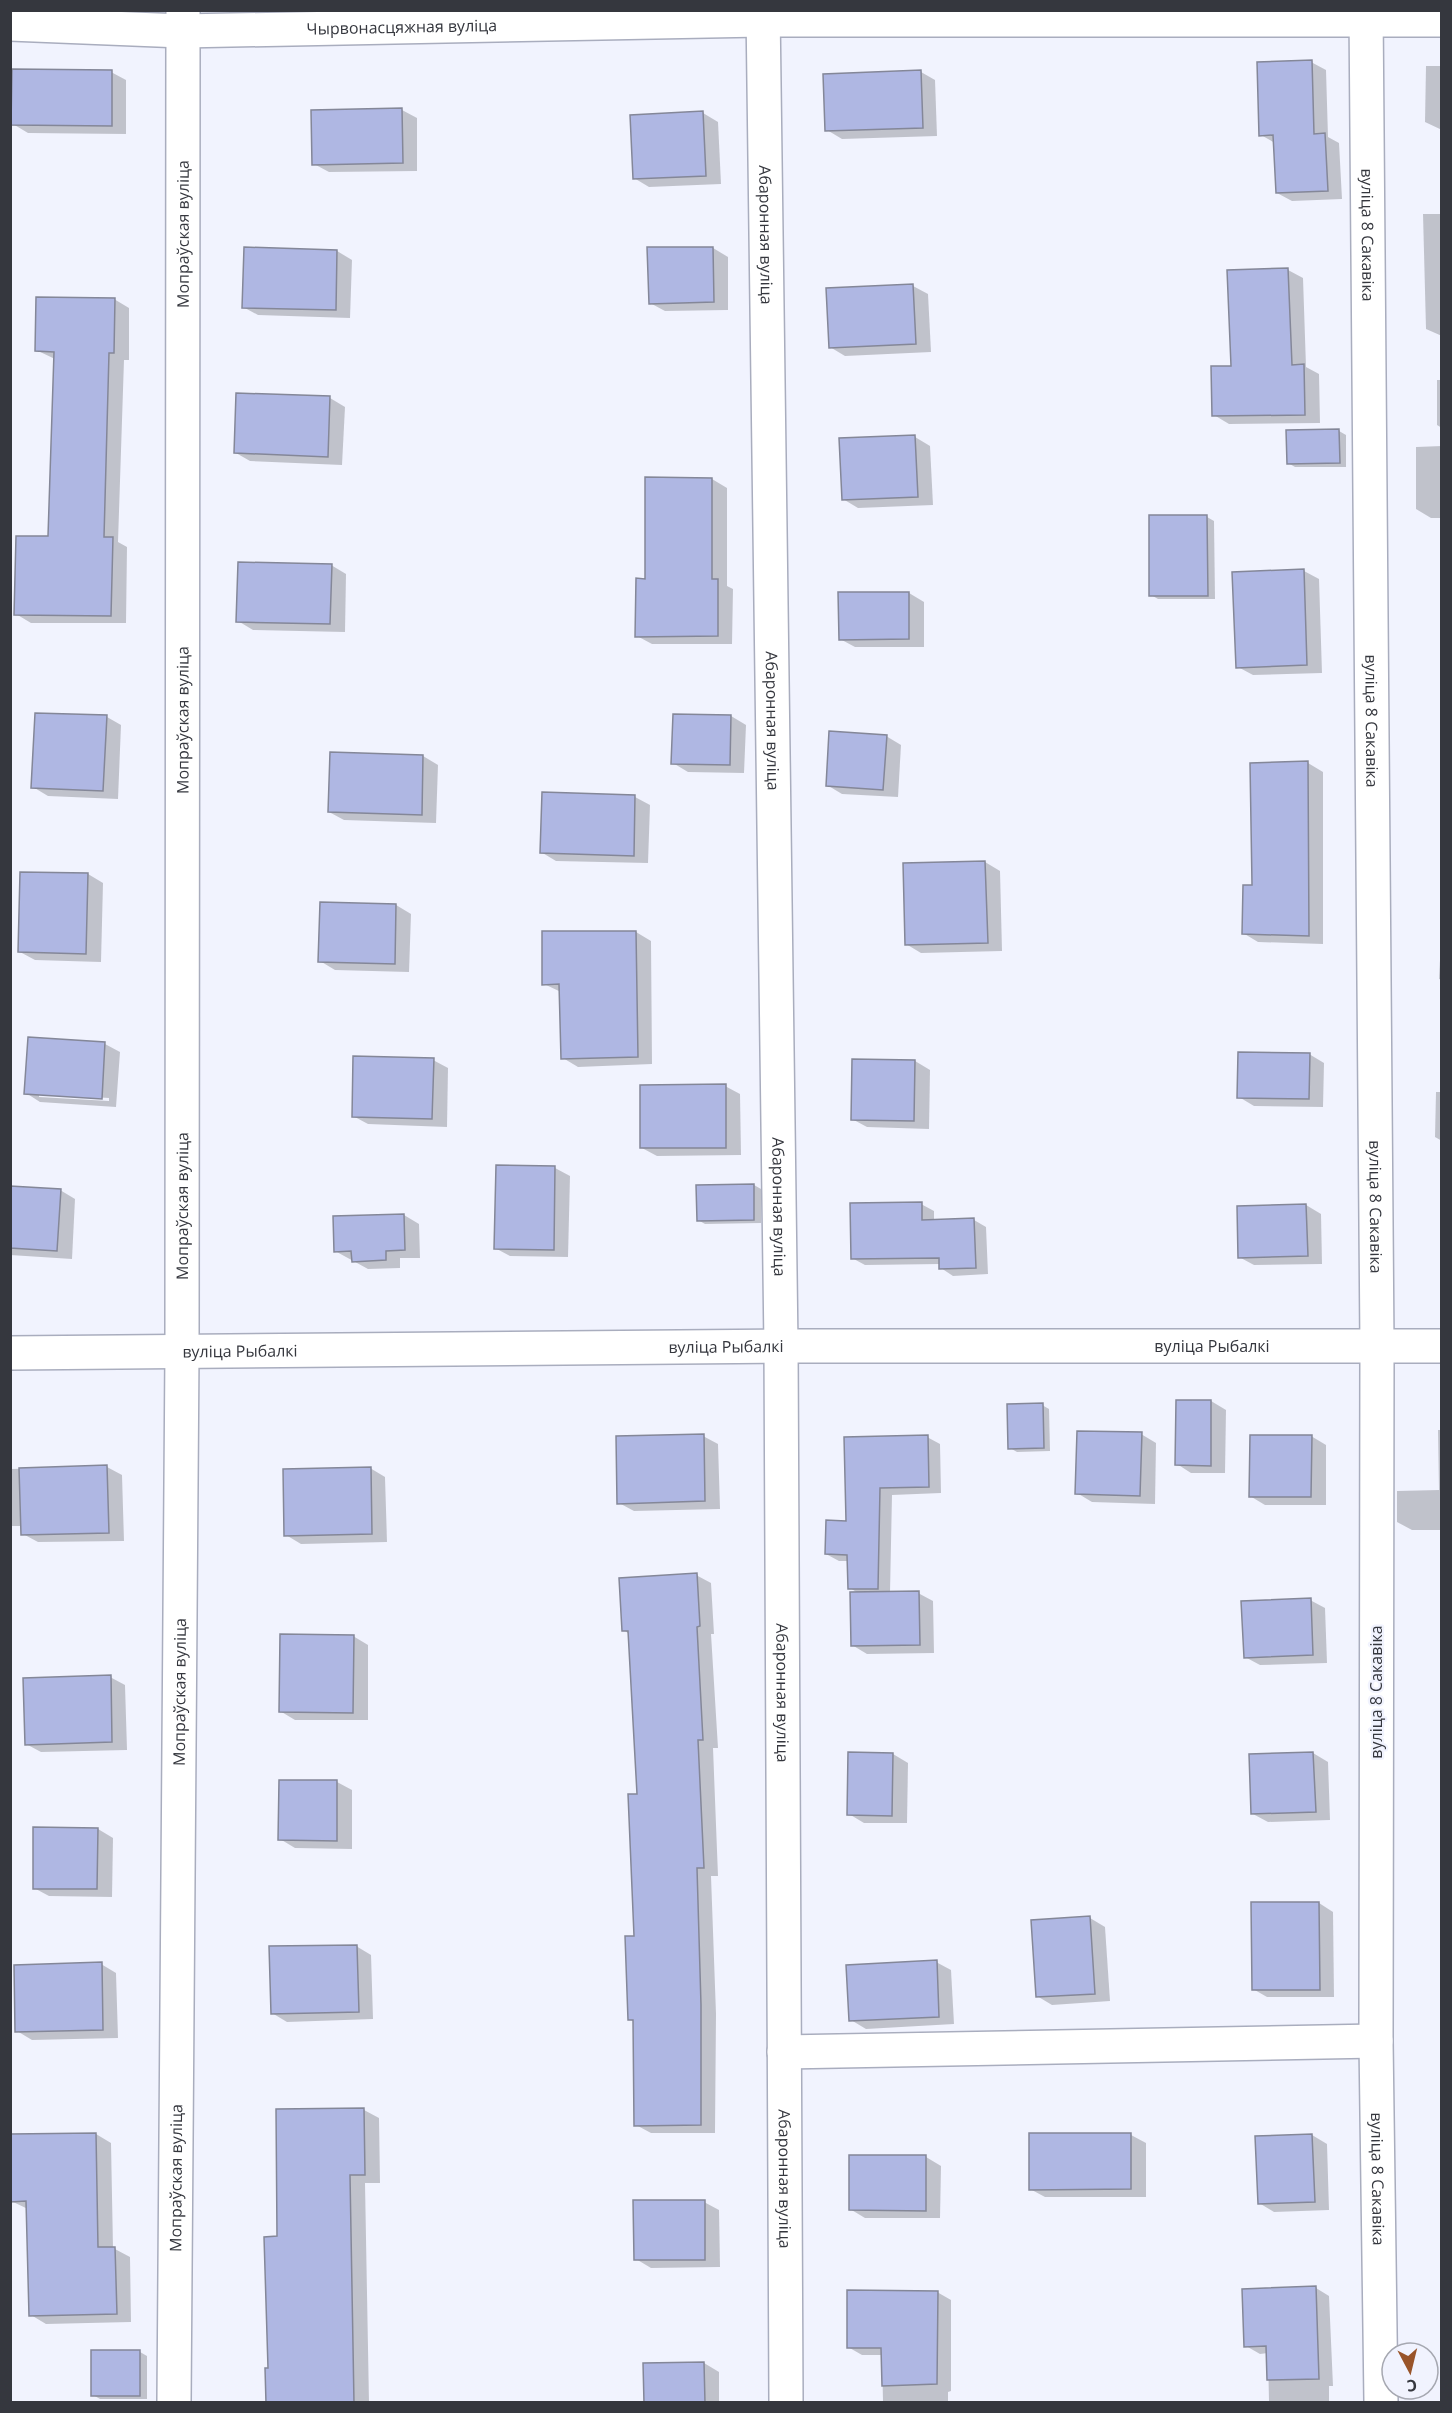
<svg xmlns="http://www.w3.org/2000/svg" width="1452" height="2413" font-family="'Open Sans',sans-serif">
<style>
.shadow{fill:#0003;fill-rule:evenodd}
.building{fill:#afb7e3;stroke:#848798;stroke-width:1.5}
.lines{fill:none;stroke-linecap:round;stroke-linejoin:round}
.minor-casing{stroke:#a9adbe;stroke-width:36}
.tertiary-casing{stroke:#a9adbe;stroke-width:36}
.minor{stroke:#fff;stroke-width:33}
.tertiary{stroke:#fff;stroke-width:33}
.labels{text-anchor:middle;stroke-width:4.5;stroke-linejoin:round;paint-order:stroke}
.street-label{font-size:16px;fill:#35373e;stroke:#f1f3fe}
</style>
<rect width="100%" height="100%" fill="#f1f3fe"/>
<g class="shadow">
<path d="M 1311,62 L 1326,70 L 1328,137 L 1339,143 L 1342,199 L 1292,201 L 1277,193 L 1275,143 L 1261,135 Z"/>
<path d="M 1426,66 L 1442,66 L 1442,130 L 1425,122 Z"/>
<path d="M 111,72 L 126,80 L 126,134 L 28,133 L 13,124 Z"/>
<path d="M 921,72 L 935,80 L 937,136 L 842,139 L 827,130 Z"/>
<path d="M 402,110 L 417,118 L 417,171 L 329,172 L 314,164 Z"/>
<path d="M 703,113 L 718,122 L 721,184 L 649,187 L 634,178 Z"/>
<path d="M 1423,214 L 1442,214 L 1442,336 L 1426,329 Z"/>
<path d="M 713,248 L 728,257 L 728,310 L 665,311 L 650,303 Z"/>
<path d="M 245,249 L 337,251 L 352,260 L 350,318 L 258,315 L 243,307 Z"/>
<path d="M 1288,270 L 1303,278 L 1306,367 L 1319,374 L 1320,423 L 1229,424 L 1214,415 L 1232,367 L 1228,272 Z"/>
<path d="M 913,286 L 928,294 L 931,352 L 845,356 L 830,347 Z"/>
<path d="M 114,299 L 129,308 L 129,360 L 124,360 L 118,542 L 127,547 L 126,623 L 31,623 L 16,614 L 49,538 L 55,359 L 36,350 Z"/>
<path d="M 1437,380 L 1442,380 L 1442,428 L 1437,425 Z"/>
<path d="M 330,398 L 345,407 L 342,465 L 250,461 L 236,453 Z"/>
<path d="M 1339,431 L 1346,435 L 1346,467 L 1295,467 L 1288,463 Z"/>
<path d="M 915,437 L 930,446 L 933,505 L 858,508 L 843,499 Z"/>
<path d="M 1442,446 L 1442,518 L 1431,518 L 1416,509 L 1416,447 Z"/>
<path d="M 712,479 L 727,488 L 727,586 L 733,589 L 732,644 L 652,644 L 637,636 L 646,580 Z"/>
<path d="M 1150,516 L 1207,517 L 1214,521 L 1215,599 L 1158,599 L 1151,595 Z"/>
<path d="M 331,565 L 346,574 L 345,632 L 253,630 L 238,621 Z"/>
<path d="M 1304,571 L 1319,579 L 1322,673 L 1253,675 L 1238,667 Z"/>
<path d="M 909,593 L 924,602 L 924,647 L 855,647 L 840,639 Z"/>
<path d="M 731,716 L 746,725 L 744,773 L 688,772 L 673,763 Z"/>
<path d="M 107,717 L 121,725 L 118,799 L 48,796 L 33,787 Z"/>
<path d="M 886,736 L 901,745 L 898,797 L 842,794 L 827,785 Z"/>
<path d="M 331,753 L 423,756 L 438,765 L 436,823 L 344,820 L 329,812 Z"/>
<path d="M 1308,763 L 1323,772 L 1323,944 L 1258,942 L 1243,933 L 1254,887 L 1251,764 Z"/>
<path d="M 543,794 L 635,797 L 650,805 L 648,863 L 556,861 L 541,852 Z"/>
<path d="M 985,862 L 1000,871 L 1002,951 L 921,953 L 906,944 L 904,865 Z"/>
<path d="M 88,874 L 103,883 L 101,962 L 35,960 L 20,952 Z"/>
<path d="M 396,905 L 411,914 L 409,972 L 335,970 L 320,961 Z"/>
<path d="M 1442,921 L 1442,980 L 1439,979 Z"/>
<path d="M 636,932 L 651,941 L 652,1064 L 578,1067 L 563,1058 L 561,992 L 544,984 Z"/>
<path d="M 105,1044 L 120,1052 L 116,1107 L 40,1102 L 26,1093 ZM 39,1094 L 109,1098 L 109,1101 L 39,1097 Z"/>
<path d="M 1309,1054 L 1324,1063 L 1323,1107 L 1254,1106 L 1239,1097 Z"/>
<path d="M 433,1060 L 448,1068 L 447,1127 L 368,1124 L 353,1116 Z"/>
<path d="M 915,1061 L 930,1070 L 929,1129 L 867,1127 L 852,1119 Z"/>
<path d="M 725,1086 L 740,1094 L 741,1155 L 657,1156 L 642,1148 Z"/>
<path d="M 1436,1092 L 1442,1092 L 1442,1141 L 1435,1137 Z"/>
<path d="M 497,1167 L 555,1168 L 570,1176 L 568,1257 L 510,1256 L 495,1248 Z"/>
<path d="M 754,1185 L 761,1189 L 761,1223 L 705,1224 L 698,1220 Z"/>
<path d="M 10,1188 L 60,1190 L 75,1199 L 72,1259 L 10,1255 Z"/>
<path d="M 1442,1191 L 1442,1261 L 1440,1261 Z"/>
<path d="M 921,1204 L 934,1211 L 934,1221 L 974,1220 L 986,1227 L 988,1274 L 953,1276 L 941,1268 L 941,1264 L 865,1265 L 852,1258 Z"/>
<path d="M 1306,1205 L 1321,1214 L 1322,1264 L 1254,1265 L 1239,1257 Z"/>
<path d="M 404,1215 L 419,1224 L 420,1258 L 400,1258 L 400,1268 L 368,1269 L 335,1251 Z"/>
<path d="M 1177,1401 L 1211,1401 L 1226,1410 L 1225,1473 L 1191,1473 L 1177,1464 Z"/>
<path d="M 1042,1405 L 1049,1409 L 1050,1451 L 1017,1452 L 1010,1448 Z"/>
<path d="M 1438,1430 L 1442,1430 L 1442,1546 L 1441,1530 L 1412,1530 L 1397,1522 L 1397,1491 L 1439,1490 Z"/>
<path d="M 1141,1434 L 1156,1443 L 1155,1504 L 1092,1502 L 1077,1493 Z"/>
<path d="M 703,1436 L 718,1444 L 720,1509 L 634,1511 L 619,1503 Z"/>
<path d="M 1311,1436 L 1326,1445 L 1326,1505 L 1265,1505 L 1250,1496 Z"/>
<path d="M 927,1437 L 940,1444 L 941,1493 L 892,1495 L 890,1593 L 918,1593 L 933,1601 L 934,1653 L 867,1654 L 852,1645 L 858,1593 L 850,1588 L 849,1561 L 839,1561 L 826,1554 L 848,1522 Z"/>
<path d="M 107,1467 L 122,1475 L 124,1541 L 38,1542 L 23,1534 L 23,1526 L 10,1526 L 10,1469 Z"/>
<path d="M 370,1468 L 385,1477 L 387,1542 L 301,1544 L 286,1535 Z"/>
<path d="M 696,1575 L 711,1583 L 714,1634 L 711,1634 L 718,1748 L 713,1748 L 718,1876 L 711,1876 L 716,2014 L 715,2133 L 651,2133 L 636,2125 L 635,2022 L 629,2019 L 635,1937 L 639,1795 L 629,1634 L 624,1630 Z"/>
<path d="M 1310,1600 L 1325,1608 L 1327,1663 L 1260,1665 L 1245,1657 Z"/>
<path d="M 353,1636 L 368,1645 L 368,1720 L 295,1720 L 280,1711 Z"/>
<path d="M 110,1677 L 125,1685 L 127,1750 L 41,1752 L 26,1744 Z"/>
<path d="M 1313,1753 L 1328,1762 L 1330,1820 L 1268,1822 L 1253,1814 L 1251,1755 Z"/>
<path d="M 893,1754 L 908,1763 L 907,1823 L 864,1823 L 849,1814 Z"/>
<path d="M 281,1781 L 337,1782 L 352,1790 L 352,1849 L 295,1848 L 280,1839 Z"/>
<path d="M 98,1829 L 113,1838 L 112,1897 L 49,1896 L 34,1888 Z"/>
<path d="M 1319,1903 L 1333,1912 L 1334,1997 L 1267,1997 L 1253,1989 Z"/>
<path d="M 1090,1918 L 1105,1927 L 1110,2001 L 1052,2005 L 1037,1996 Z"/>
<path d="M 356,1946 L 371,1955 L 373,2019 L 287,2022 L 272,2013 Z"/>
<path d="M 936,1962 L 951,1970 L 954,2024 L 866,2029 L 851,2020 Z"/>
<path d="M 101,1964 L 116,1973 L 118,2038 L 32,2040 L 17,2031 Z"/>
<path d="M 364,2110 L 379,2118 L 380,2183 L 365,2183 L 369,2402 L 268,2402 L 270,2369 Z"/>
<path d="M 96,2134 L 111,2143 L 113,2248 L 130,2257 L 131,2322 L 46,2324 L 31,2315 L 28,2209 L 11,2201 Z"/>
<path d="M 1031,2134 L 1131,2135 L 1146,2143 L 1146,2197 L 1045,2197 L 1030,2189 Z"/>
<path d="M 1312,2135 L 1327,2144 L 1329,2210 L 1274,2212 L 1259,2203 Z"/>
<path d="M 926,2157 L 941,2166 L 940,2218 L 865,2218 L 850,2209 Z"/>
<path d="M 704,2202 L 719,2210 L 720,2267 L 651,2268 L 636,2259 Z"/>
<path d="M 1316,2288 L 1329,2296 L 1333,2386 L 1329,2386 L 1329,2402 L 1269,2402 L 1268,2353 L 1260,2354 L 1246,2346 Z"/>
<path d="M 937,2292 L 951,2300 L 951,2391 L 948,2392 L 948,2402 L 883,2402 L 882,2355 L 862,2355 L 848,2347 Z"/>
<path d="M 140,2352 L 147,2356 L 147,2399 L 100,2399 L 93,2395 Z"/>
<path d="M 704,2363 L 719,2372 L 719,2402 L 646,2402 Z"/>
</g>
<g class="building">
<path d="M 1312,60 L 1314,134 L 1325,133 L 1328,191 L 1276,193 L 1273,135 L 1259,136 L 1257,62 Z"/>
<path d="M 12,69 L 112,70 L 112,126 L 11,125 Z"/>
<path d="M 921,70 L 923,128 L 825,131 L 823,74 Z"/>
<path d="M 402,108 L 403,163 L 312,165 L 311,110 Z"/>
<path d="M 703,111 L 706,176 L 633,179 L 630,115 Z"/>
<path d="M 244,247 L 337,250 L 336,310 L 242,308 Z"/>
<path d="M 647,247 L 713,247 L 714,302 L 649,304 Z"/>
<path d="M 1288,268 L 1292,365 L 1304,364 L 1305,415 L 1212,416 L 1211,366 L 1231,366 L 1227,270 Z"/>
<path d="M 913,284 L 916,344 L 829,348 L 826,288 Z"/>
<path d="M 36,297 L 115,298 L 114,353 L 109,353 L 104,537 L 113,537 L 111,616 L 14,615 L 16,536 L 48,536 L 54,352 L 35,351 Z"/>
<path d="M 236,393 L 330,396 L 328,457 L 234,453 Z"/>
<path d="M 1339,429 L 1340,463 L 1287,464 L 1286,430 Z"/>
<path d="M 915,435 L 918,497 L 842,500 L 839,438 Z"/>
<path d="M 645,477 L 712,478 L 712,579 L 718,579 L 718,636 L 635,637 L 636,578 L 645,579 Z"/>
<path d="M 1149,515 L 1207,515 L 1208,596 L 1149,596 Z"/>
<path d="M 238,562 L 332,564 L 330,624 L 236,622 Z"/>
<path d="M 1304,569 L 1307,665 L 1236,668 L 1232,572 Z"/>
<path d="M 838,592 L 909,592 L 909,639 L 839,640 Z"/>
<path d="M 35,713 L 107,715 L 103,791 L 31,788 Z"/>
<path d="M 673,714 L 731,715 L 730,765 L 671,764 Z"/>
<path d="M 829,731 L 887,735 L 883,790 L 826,786 Z"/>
<path d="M 330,752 L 423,755 L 422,815 L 328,812 Z"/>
<path d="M 1308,761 L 1309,936 L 1242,934 L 1243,885 L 1252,885 L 1250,763 Z"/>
<path d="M 542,792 L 635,795 L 634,856 L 540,853 Z"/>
<path d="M 985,861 L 988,943 L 905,945 L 903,863 Z"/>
<path d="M 20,872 L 88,873 L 86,954 L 18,952 Z"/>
<path d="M 320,902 L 396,904 L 395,964 L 318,962 Z"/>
<path d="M 542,931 L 636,931 L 638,1057 L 561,1059 L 559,984 L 542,985 Z"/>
<path d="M 28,1037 L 105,1042 L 102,1099 L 24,1094 Z"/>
<path d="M 1238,1052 L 1310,1053 L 1309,1099 L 1237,1098 Z"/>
<path d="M 353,1056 L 434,1058 L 432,1119 L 352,1117 Z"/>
<path d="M 852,1059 L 915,1060 L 914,1121 L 851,1120 Z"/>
<path d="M 726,1084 L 726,1148 L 640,1148 L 640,1085 Z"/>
<path d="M 496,1165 L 555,1166 L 554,1250 L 494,1249 Z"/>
<path d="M 754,1184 L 754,1220 L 697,1221 L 696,1185 Z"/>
<path d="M 10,1186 L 61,1189 L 57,1251 L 10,1248 Z"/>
<path d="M 922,1202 L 922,1220 L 974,1218 L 976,1268 L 939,1269 L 939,1258 L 851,1259 L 850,1203 Z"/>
<path d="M 1306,1204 L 1308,1256 L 1238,1258 L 1237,1206 Z"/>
<path d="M 404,1214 L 405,1250 L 386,1251 L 386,1260 L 352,1262 L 351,1251 L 334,1252 L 333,1216 Z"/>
<path d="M 1176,1400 L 1211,1400 L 1211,1466 L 1175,1465 Z"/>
<path d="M 1043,1403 L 1044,1448 L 1008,1449 L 1007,1404 Z"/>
<path d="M 1077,1431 L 1142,1432 L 1140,1496 L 1075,1494 Z"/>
<path d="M 704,1434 L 705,1501 L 617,1504 L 616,1436 Z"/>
<path d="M 928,1435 L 929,1487 L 880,1488 L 878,1589 L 848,1589 L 847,1555 L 825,1554 L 826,1520 L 846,1521 L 844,1437 Z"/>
<path d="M 1250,1435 L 1312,1435 L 1311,1497 L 1249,1497 Z"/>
<path d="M 107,1465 L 109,1533 L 21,1535 L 19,1468 Z"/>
<path d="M 371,1467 L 372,1534 L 284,1536 L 283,1469 Z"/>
<path d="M 697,1573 L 700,1626 L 697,1627 L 703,1740 L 698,1740 L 704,1868 L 697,1868 L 701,2005 L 701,2125 L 634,2126 L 633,2020 L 628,2020 L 625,1936 L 634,1936 L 628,1794 L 637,1794 L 628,1631 L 622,1631 L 619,1578 Z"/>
<path d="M 919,1591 L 920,1645 L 851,1646 L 850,1592 Z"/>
<path d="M 1311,1598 L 1313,1655 L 1244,1658 L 1241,1601 Z"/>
<path d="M 280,1634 L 354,1635 L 353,1713 L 279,1712 Z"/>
<path d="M 111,1675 L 112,1742 L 25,1745 L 23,1678 Z"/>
<path d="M 848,1752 L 893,1753 L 892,1816 L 847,1815 Z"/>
<path d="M 1313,1752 L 1316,1812 L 1251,1814 L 1249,1754 Z"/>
<path d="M 279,1780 L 337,1780 L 337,1841 L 278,1840 Z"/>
<path d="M 33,1827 L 98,1828 L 97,1889 L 33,1889 Z"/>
<path d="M 1251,1902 L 1319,1902 L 1320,1990 L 1252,1990 Z"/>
<path d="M 1090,1916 L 1095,1994 L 1036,1997 L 1031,1920 Z"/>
<path d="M 357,1945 L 359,2012 L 271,2014 L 269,1946 Z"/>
<path d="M 937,1960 L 939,2017 L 849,2021 L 846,1965 Z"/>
<path d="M 102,1962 L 103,2030 L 15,2032 L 14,1965 Z"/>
<path d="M 364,2108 L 365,2175 L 350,2175 L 354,2403 L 266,2403 L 265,2368 L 268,2368 L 264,2237 L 277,2236 L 276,2109 Z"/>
<path d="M 96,2133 L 98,2247 L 115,2247 L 117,2314 L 29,2316 L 26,2201 L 10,2202 L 10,2134 Z"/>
<path d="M 1029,2133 L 1131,2133 L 1131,2189 L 1029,2190 Z"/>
<path d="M 1312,2134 L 1315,2202 L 1258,2204 L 1255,2136 Z"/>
<path d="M 849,2155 L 926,2155 L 926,2211 L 849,2210 Z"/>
<path d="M 633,2200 L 705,2200 L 705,2260 L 634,2260 Z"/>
<path d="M 1316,2286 L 1319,2379 L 1267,2380 L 1266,2346 L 1244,2347 L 1242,2289 Z"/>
<path d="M 847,2290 L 938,2291 L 937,2384 L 882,2386 L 881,2348 L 847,2348 Z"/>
<rect x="91" y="2350" width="49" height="46"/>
<path d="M 704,2362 L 705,2403 L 644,2403 L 643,2363 Z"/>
</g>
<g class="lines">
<g class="minor-casing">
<g id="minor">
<path id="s1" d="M 763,10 L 781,1346 L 786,2402"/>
<path id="s2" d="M 1366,10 L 1377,1345 L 1376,2041 L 1381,2402"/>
<path id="s3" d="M 10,24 L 182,31 L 762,20 L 1442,20"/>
<path d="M 784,2052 L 1376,2041"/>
<path id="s4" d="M 174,2402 L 182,1352 L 183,10"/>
</g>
</g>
<g class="tertiary-casing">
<g id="tertiary">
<path id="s5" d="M 10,1353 L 781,1346 L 1442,1346"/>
</g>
</g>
<use href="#minor" class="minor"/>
<use href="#tertiary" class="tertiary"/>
</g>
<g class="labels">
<g class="street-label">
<text dy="6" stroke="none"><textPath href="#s3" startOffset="392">Чырвонасцяжная вуліца</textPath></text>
<text dy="6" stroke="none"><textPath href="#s4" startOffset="2168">Мопраўская вуліца</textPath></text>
<text dy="6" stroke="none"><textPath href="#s1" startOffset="225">Абаронная вуліца</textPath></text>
<text dy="6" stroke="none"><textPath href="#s2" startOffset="225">вуліца 8 Сакавіка</textPath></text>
<text dy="6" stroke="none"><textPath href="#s1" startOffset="711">Абаронная вуліца</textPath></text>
<text dy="6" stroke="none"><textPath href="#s4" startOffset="1682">Мопраўская вуліца</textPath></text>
<text dy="6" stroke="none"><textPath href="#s2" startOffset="711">вуліца 8 Сакавіка</textPath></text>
<text dy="6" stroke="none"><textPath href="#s1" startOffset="1197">Абаронная вуліца</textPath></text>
<text dy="6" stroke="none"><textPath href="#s4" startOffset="1196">Мопраўская вуліца</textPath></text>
<text dy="6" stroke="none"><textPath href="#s2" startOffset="1197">вуліца 8 Сакавіка</textPath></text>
<text dy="6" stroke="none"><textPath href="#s5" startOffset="1202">вуліца Рыбалкі</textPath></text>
<text dy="6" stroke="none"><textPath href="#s5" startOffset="716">вуліца Рыбалкі</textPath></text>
<text dy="6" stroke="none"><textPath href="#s5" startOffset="230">вуліца Рыбалкі</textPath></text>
<text dy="6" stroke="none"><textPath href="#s4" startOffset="710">Мопраўская вуліца</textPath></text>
<text dy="6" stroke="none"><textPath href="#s1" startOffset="1683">Абаронная вуліца</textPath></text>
<text transform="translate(1376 1692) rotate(-90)" y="6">вуліца 8 Сакавіка</text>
<text dy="6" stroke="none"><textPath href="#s4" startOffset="224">Мопраўская вуліца</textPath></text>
<text dy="6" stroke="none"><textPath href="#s1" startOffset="2169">Абаронная вуліца</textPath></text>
<text dy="6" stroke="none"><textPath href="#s2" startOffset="2169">вуліца 8 Сакавіка</textPath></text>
</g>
</g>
<rect width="1452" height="2413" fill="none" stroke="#35373e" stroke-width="24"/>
<g transform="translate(1410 2371) rotate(173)"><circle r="28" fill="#f1f3fe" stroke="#a6a8b1" stroke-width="1.5"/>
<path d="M0-4.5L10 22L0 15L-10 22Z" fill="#995429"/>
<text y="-9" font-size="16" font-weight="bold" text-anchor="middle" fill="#35373e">С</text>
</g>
</svg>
